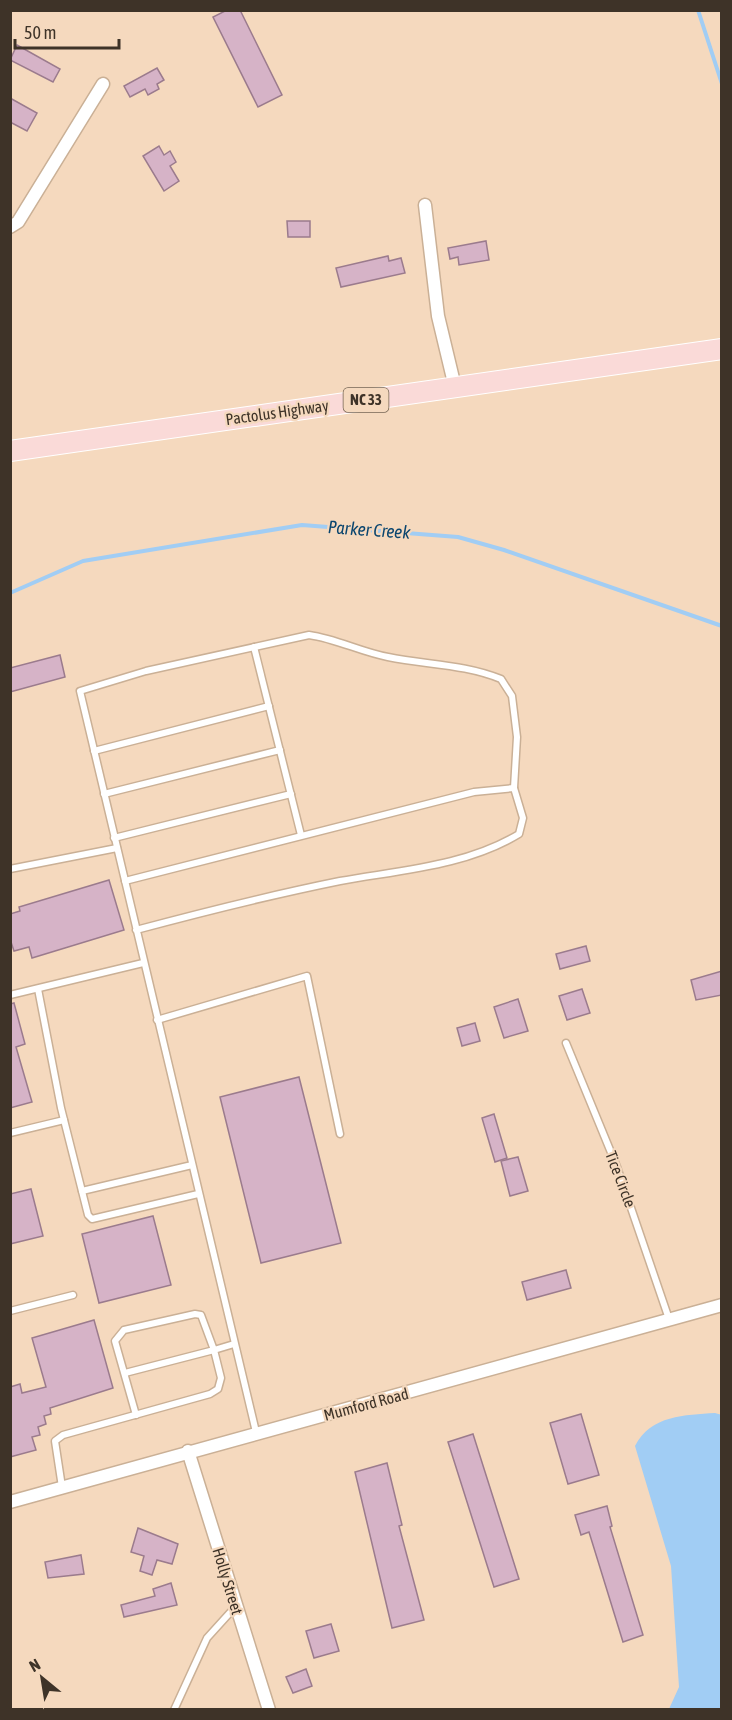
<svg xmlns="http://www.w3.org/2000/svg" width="732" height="1720" font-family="'Asap Condensed',sans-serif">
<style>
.water{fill:#a1cdf4}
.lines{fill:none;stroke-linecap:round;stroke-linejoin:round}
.stream{stroke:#a1cdf4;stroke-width:4}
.building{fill:#d6b3c7;stroke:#9b7b8d;stroke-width:1.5}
.lane-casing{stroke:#cab096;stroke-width:9}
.street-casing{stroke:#cab096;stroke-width:15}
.primary-casing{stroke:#fff;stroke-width:22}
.lane{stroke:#fff;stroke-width:6}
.street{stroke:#fff;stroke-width:12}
.primary{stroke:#fadad8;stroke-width:20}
.labels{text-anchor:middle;stroke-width:4.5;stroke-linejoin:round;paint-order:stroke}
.shield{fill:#f5d9be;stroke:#756555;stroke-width:1.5}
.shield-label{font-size:15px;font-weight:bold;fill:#3e3328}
.street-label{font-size:16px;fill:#3e3328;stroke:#f5d9be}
.water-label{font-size:18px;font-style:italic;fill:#0a456e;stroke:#f5d9be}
</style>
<rect width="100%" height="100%" fill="#f5d9be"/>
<path class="water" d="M 715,1413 L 722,1415 L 721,1709 L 669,1709 L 679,1687 L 671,1566 L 635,1446 C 651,1415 685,1415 715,1413 Z"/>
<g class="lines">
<g class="stream">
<path d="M 698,10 L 722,84"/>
<path d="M 10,593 L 83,561 L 302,525 L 458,537 L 504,550 L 722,626"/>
</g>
</g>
<g class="building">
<path d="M 227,10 L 240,10 L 282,95 L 258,107 L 213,17 Z"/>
<path d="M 17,45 L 60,69 L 53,82 L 10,60 Z"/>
<path d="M 157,68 L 164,80 L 157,84 L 159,89 L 148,95 L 145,89 L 130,97 L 124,86 Z"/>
<path d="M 10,98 L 37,113 L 27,131 L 10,122 Z"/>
<path d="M 159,146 L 164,155 L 170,151 L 176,162 L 170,166 L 179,181 L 164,191 L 143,156 Z"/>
<path d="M 287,221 L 310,221 L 310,237 L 288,237 Z"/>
<path d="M 486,241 L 489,260 L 459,265 L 458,257 L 450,259 L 448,248 Z"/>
<path d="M 388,256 L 389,261 L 401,258 L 405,273 L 341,287 L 336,268 Z"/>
<path d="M 60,655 L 65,677 L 10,692 L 10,668 Z"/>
<path d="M 109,880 L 124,930 L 32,958 L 29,947 L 14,951 L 10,939 L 10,914 L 20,911 L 19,907 Z"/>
<path d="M 586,946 L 590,961 L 560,969 L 556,954 Z"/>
<path d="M 722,971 L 722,995 L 696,1000 L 691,980 Z"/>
<path d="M 582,989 L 590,1013 L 567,1020 L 559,996 Z"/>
<path d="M 518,999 L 528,1031 L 504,1038 L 494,1007 Z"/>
<path d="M 14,1003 L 25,1044 L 16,1047 L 32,1102 L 10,1108 L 10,1004 Z"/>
<path d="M 475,1023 L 480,1041 L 462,1046 L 457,1028 Z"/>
<path d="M 299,1077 L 341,1243 L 261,1263 L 220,1097 Z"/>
<path d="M 494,1114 L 507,1158 L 495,1162 L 482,1118 Z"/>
<path d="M 518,1157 L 528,1191 L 510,1196 L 501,1161 Z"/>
<path d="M 31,1189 L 43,1236 L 10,1244 L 10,1194 Z"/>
<path d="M 153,1216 L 171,1285 L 99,1303 L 82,1234 Z"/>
<path d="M 566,1270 L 571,1288 L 527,1300 L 522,1282 Z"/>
<path d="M 94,1320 L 113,1388 L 50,1408 L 51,1414 L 44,1416 L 46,1424 L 38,1427 L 40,1435 L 32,1437 L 36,1450 L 10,1457 L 10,1387 L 20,1384 L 22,1393 L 46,1387 L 32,1338 Z"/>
<path d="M 581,1414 L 599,1475 L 568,1484 L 550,1423 Z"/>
<path d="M 473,1434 L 519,1579 L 494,1587 L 448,1442 Z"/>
<path d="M 387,1463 L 402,1525 L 399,1526 L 424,1620 L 392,1628 L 355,1472 Z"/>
<path d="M 607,1506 L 612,1526 L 610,1527 L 643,1635 L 623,1642 L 589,1532 L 581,1535 L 575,1515 Z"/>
<path d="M 138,1528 L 178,1544 L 172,1564 L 157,1560 L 152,1575 L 140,1571 L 144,1556 L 131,1552 Z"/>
<path d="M 81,1555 L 84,1574 L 48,1578 L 45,1562 Z"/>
<path d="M 171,1583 L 177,1605 L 124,1617 L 121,1605 L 155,1596 L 153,1589 Z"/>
<path d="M 331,1624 L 339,1651 L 314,1658 L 306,1631 Z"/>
<path d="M 306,1669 L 312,1686 L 293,1693 L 286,1677 Z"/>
</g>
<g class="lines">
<g class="lane-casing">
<g id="lane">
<path d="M 254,647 L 301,835"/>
<path d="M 94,751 L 269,706"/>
<path d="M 104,794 L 280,750"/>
<path d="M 114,838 L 291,794"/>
<path d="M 10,869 L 117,848"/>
<path d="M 125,881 L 474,792 L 514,788"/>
<path d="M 136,930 C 203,912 271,895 340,881 C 401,870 466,866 519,834 L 523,818 L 514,788 L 517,737 L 512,696 L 501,679 C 464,664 427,665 388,657 C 361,652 337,639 309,635 L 146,671 L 80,691 L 256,1432"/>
<path d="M 38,989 L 61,1108 L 88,1215 L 92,1219 L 198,1194"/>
<path d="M 10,995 L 143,963"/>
<path d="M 157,1020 L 307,976 L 340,1134"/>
<path d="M 566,1043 L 617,1167 L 669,1319"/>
<path d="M 10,1133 L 64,1120"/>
<path d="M 82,1191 L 192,1165"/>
<path d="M 10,1311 L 73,1295"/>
<path d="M 125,1373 L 214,1350 L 201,1315 L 195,1314 L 124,1330 L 115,1341 L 136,1415"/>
<path d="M 62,1487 L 55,1441 L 63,1435 L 210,1394 L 218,1389 L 221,1378 L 214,1350 L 234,1344"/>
<path d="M 174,1710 L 207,1638 L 236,1606"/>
</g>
</g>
<g class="street-casing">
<g id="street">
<path d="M 425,205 L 438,316 L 455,387"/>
<path d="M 10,227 L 18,222 L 103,84"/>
<path d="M 188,1451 L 269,1710"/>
<path d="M 10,1502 L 722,1305"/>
</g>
</g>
<g class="primary-casing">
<path id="primary" d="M 10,451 L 722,349"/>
</g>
<use href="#lane" class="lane"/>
<use href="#street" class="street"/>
<use href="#primary" class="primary"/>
</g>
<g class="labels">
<rect class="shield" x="343.5" y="388" width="45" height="24" rx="4.5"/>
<g class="shield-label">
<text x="366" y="405">NC 33</text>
</g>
<g class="street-label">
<text transform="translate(277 412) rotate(-8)" y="6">Pactolus Highway</text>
<text transform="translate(621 1179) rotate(69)" y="6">Tice Circle</text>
<text transform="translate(366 1404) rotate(-15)" y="6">Mumford Road</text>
<text transform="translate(228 1581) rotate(73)" y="6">Holly Street</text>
</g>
<g class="water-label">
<text transform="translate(369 530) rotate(4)" y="6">Parker Creek</text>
</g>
</g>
<rect width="732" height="1720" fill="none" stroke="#3e3328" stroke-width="24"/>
<g transform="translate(42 1678) rotate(330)" stroke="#f5d9be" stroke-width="4.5" paint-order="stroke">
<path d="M0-4.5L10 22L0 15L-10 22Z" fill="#3e3328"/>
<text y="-9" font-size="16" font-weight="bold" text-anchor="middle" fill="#3e3328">N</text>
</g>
<path d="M15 39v9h104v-9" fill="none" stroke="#3e3328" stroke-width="3"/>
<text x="24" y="39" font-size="18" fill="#3e3328" stroke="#f5d9be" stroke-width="4.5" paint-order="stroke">50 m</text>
</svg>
